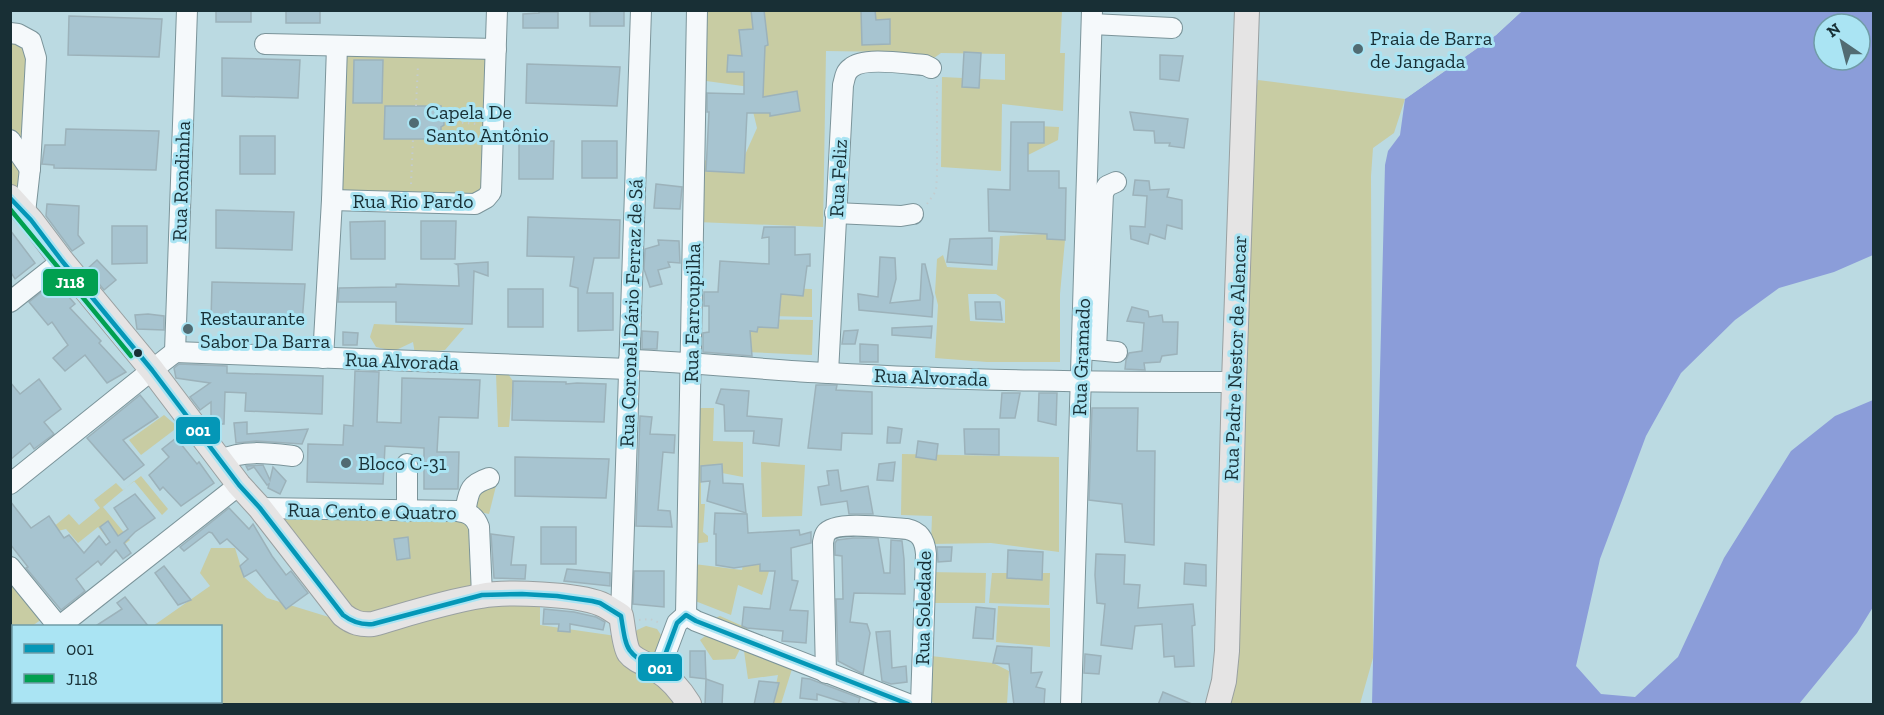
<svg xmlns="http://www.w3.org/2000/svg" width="1884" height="715" font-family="'Zilla Slab',serif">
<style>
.green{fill:#c8cca3;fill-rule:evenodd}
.water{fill:#8b9dd9;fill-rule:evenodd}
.pier{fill:#bbdae2}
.building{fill:#a7c4d0;stroke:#9cb2ba;stroke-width:1.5}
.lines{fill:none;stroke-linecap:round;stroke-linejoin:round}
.minor-casing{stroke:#7b949a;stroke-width:22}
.major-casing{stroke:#99a0a1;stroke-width:26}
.path{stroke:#c3cccf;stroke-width:2;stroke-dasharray:1.5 4.5;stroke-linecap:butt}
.minor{stroke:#f5f9fb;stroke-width:20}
.major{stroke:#e5e4e4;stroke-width:24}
.bus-1-casing{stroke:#aae4f3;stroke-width:9}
.bus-2-casing{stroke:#aae4f3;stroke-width:9}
.bus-1{stroke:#0497b7;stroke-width:4.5}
.bus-2{stroke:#01a050;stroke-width:4.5}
.poi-dot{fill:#516b72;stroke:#aae4f3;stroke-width:2}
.bus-dot{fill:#182f35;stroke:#aae4f3;stroke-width:2}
.labels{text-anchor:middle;stroke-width:6;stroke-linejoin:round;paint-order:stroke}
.poi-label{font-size:20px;fill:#182f35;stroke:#aae4f3;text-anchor:start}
.street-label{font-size:20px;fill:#182f35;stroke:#aae4f3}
.line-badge{stroke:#aae4f3;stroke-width:2}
.badge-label{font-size:16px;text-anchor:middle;font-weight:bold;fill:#fff}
</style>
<rect width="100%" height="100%" fill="#bbdae2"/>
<g class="green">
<path d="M 700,11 L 1062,11 L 1060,53 L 1065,53 L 1063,111 L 1002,104 L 1001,171 L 941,167 L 942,77 L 1005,80 L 1005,54 L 941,53 L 934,58 L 893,52 L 826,51 L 823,227 L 697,222 L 698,161 L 744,157 L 757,128 L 750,99 L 750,87 L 699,80 Z"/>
<path d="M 10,37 L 29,52 L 23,202 L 11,190 Z"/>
<path d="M 337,46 L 496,49 L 486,198 L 332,200 Z"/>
<path d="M 1258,80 L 1405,99 L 1394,133 L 1373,148 L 1371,176 L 1373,658 L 1360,704 L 1228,704 L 1233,676 L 1241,590 L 1240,489 L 1255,99 Z"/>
<path d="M 1037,126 L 1059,127 L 1058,140 L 1026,156 L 1023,134 Z"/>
<path d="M 1047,234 L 1047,239 L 1065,240 L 1060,294 L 1060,362 L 987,362 L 935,358 L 938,305 L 935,293 L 937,259 L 943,255 L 947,267 L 997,270 L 1000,236 ZM 968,294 L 996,294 L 1005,300 L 1005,323 L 970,321 Z"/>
<path d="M 770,288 L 812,289 L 812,317 L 771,316 Z"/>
<path d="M 750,319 L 813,320 L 812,355 L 745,352 Z"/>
<path d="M 374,324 L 464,328 L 445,350 L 415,354 L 413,342 L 394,351 L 376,347 L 370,337 Z"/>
<path d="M 496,374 L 508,374 L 513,381 L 509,427 L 498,427 Z"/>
<path d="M 683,408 L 714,408 L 713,441 L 743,442 L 743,477 L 701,469 L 701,504 L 705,504 L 703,532 L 708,536 L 708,542 L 692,544 Z"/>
<path d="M 164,415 L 178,427 L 141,455 L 129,440 Z"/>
<path d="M 902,454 L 1059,457 L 1059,552 L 991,543 L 931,544 L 932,516 L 901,515 Z"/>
<path d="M 761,462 L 805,465 L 802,516 L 762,517 Z"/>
<path d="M 141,476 L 168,509 L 162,515 L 134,481 L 103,507 L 130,540 L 117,550 L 98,527 L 78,543 L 66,529 L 58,531 L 52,528 L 69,514 L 79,525 L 100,508 L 94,500 L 116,483 L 123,490 Z"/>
<path d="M 490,485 L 496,486 L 489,514 L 480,512 L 481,594 L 361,622 L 256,497 L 475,512 L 476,491 Z"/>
<path d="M 211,548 L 235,548 L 244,577 L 267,598 L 332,618 L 360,634 L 371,637 L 449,615 L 500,602 L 540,605 L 540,625 L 616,636 L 669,688 L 680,704 L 62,704 L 63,702 L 220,702 L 220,626 L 153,626 L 210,586 L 200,573 Z"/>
<path d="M 745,555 L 772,561 L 762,595 L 738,585 L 731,615 L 690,599 L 694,564 L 742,570 Z"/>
<path d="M 929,572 L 986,573 L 985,603 L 929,603 Z"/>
<path d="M 992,573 L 1050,573 L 1049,605 L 989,603 Z"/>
<path d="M 10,576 L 45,617 L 32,626 L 14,626 L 13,641 L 11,643 Z"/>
<path d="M 998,606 L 1050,608 L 1050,647 L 996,642 Z"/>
<path d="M 720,616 L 747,628 L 750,635 L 732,647 L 740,649 L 735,659 L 713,660 L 700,640 L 718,626 L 713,619 Z"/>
<path d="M 646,626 L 657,629 L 663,638 L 659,653 L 650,659 L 631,639 L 637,630 Z"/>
<path d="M 743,644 L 792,669 L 781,704 L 772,704 L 778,675 L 748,679 Z"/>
<path d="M 931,656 L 993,663 L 1009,671 L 1007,704 L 938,704 L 928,701 Z"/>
</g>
<path class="water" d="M 1522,11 L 1873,11 L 1873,255 L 1834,272 L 1779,288 L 1735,320 L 1681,373 L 1646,436 L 1600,559 L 1576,666 L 1601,694 L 1635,697 L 1678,657 L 1724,558 L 1791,451 L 1835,416 L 1873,400 L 1873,607 L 1857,633 L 1799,704 L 1372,704 L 1385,165 L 1388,151 L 1400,135 L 1405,99 L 1496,35 ZM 1824,24 L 1860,24 L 1860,60 L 1824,60 Z"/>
<path class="pier" d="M 1517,10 L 1522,11 L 1496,35 L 1405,99 L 1419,86 L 1494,33 Z"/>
<g class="building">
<rect x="216" y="10" width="35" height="12"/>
<rect x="286" y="10" width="34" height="13"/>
<path d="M 624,10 L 624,26 L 590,26 L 590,12 Z"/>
<path d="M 751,10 L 764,10 L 768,45 L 765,46 L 763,97 L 797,91 L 800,111 L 770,116 L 770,113 L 747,113 L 744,173 L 706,171 L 709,112 L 707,112 L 707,93 L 744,94 L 744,72 L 727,72 L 728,55 L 742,56 L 739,30 L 753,29 Z"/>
<path d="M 861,10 L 875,10 L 876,20 L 890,19 L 890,44 L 862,45 Z"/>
<path d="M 539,12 L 558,12 L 558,28 L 523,28 L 523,14 L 539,13 Z"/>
<path d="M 69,16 L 162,19 L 159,57 L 68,55 Z"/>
<path d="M 964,52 L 981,53 L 979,88 L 962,87 Z"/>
<path d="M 1160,55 L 1183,56 L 1179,81 L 1160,79 Z"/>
<path d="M 222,58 L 300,60 L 298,98 L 222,96 Z"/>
<path d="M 354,60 L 383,60 L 382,103 L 353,103 Z"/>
<path d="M 527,64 L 620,67 L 617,106 L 526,103 Z"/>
<path d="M 385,106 L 441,106 L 441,114 L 444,118 L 444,125 L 441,127 L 441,139 L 384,139 Z"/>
<path d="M 1130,112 L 1188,119 L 1184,148 L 1169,146 L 1170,143 L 1155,143 L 1154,131 L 1134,130 Z"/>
<path d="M 1011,122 L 1044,122 L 1044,143 L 1028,143 L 1028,171 L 1059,171 L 1059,188 L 1066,188 L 1065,240 L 1047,239 L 1047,234 L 989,231 L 988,189 L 1010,190 Z"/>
<path d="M 66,129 L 159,131 L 156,170 L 54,168 L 54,165 L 42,164 L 45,145 L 65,145 Z"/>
<rect x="240" y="136" width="35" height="38"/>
<path d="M 519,141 L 554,141 L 553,179 L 519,179 Z"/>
<rect x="582" y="141" width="35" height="37"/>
<path d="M 1135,180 L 1149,181 L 1150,190 L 1169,189 L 1167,197 L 1182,200 L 1182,229 L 1167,225 L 1165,239 L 1150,234 L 1148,244 L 1131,239 L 1130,226 L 1145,227 L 1147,196 L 1133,195 Z"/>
<path d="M 656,184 L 682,187 L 680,209 L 654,208 Z"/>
<path d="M 47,204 L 79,206 L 78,235 L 84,243 L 72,251 L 46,216 Z"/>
<path d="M 216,210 L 294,212 L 292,250 L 216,248 Z"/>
<path d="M 528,217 L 620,220 L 619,258 L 594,258 L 587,293 L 613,293 L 613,330 L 578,331 L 578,288 L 570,286 L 574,257 L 527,256 Z"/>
<path d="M 385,221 L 385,259 L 351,259 L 350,222 Z"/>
<path d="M 421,221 L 456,221 L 455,259 L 421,259 Z"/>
<path d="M 112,226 L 147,226 L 147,263 L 112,264 Z"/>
<path d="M 764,227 L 795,227 L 795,255 L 810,254 L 810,266 L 807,266 L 803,296 L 781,294 L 778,328 L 758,327 L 757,332 L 750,331 L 752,356 L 703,352 L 703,333 L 709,332 L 709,306 L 704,306 L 704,292 L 718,292 L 720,261 L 769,264 L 769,237 L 762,238 Z"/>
<path d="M 10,230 L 35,263 L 15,279 L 10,271 Z"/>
<path d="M 992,238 L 992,265 L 947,262 L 950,239 Z"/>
<path d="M 658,240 L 679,241 L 680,263 L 668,262 L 670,267 L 658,270 L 662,284 L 650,287 L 644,269 L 645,249 L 659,245 Z"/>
<path d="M 880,257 L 895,258 L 896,279 L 890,303 L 920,300 L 922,264 L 925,264 L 933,297 L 932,317 L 859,310 L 858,294 L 878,297 Z"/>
<path d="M 97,260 L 116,280 L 104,290 L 87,269 Z"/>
<path d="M 488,262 L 488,276 L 474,271 L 472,324 L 396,322 L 396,302 L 338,302 L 339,288 L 396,287 L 396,284 L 459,286 L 458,265 L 456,264 Z"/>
<path d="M 55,281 L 75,304 L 70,308 L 101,341 L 99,343 L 126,372 L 107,383 L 85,355 L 65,371 L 53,358 L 68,345 L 52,322 L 48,325 L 29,302 Z"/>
<path d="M 212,282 L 305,284 L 302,323 L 211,321 Z"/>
<rect x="508" y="289" width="35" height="38"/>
<path d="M 975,302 L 1000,302 L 1002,320 L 976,319 Z"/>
<path d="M 1132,307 L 1148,311 L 1149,317 L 1162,315 L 1163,322 L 1178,322 L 1177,354 L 1162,356 L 1160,362 L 1144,363 L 1145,370 L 1125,369 L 1126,360 L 1129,353 L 1142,351 L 1144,323 L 1127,321 Z"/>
<path d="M 148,314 L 164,316 L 164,330 L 137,329 L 135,315 Z"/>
<path d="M 932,326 L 931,338 L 892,335 L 892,328 Z"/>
<path d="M 858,330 L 855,344 L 842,344 L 844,331 Z"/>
<path d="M 642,331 L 658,332 L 657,349 L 642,349 Z"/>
<path d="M 343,332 L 358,333 L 357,345 L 343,345 Z"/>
<path d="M 860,344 L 878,345 L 878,362 L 860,362 Z"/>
<path d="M 179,364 L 227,366 L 227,373 L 323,376 L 322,414 L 245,411 L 246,393 L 225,392 L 224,424 L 211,424 L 211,402 L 200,410 L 190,397 L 210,383 L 176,378 L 174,368 Z"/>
<path d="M 355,371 L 379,372 L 377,422 L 401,423 L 402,378 L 480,380 L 478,418 L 439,417 L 437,452 L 459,452 L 458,489 L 424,489 L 424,448 L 385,446 L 383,484 L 307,482 L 308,444 L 343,445 L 344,425 L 353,426 Z"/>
<path d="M 39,379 L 61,409 L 44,422 L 54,434 L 34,449 L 30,443 L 10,460 L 10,382 L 20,394 Z"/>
<path d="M 513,381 L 566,382 L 566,384 L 577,383 L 606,384 L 604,422 L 512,420 Z"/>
<path d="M 816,385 L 837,385 L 836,390 L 872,392 L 872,434 L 842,433 L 841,450 L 808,448 Z"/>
<path d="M 721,389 L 749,391 L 747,416 L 782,419 L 779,446 L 753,443 L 754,431 L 725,431 L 724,405 L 716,403 Z"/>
<path d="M 1002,393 L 1020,393 L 1015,418 L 1000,418 Z"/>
<path d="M 1039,393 L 1057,393 L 1056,425 L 1038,421 Z"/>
<path d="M 140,395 L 158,417 L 123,440 L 144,465 L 124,480 L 87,438 Z"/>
<path d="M 1092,408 L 1138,408 L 1137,451 L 1155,451 L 1154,545 L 1125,542 L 1122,504 L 1089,500 Z"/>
<path d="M 640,416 L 652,417 L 650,434 L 675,435 L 674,453 L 663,452 L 658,510 L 670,511 L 672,527 L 636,526 Z"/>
<path d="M 247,422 L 247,434 L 308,429 L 302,444 L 256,441 L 236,443 L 234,423 Z"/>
<path d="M 888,427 L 902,429 L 900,443 L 887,443 Z"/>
<path d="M 964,429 L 999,429 L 999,455 L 965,454 Z"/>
<path d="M 176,438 L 197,464 L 199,462 L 214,483 L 181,506 L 163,487 L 160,490 L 149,475 L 169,457 L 162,449 Z"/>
<path d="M 918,441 L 938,444 L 936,460 L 916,457 Z"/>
<path d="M 515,457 L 609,459 L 606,498 L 515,496 Z"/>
<path d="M 895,462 L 893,481 L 877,480 L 879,464 Z"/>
<path d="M 722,464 L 723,483 L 743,484 L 746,513 L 707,501 L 710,481 L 701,482 L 701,466 Z"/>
<path d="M 263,465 L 270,480 L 273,467 L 286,481 L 280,494 L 268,488 L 269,484 L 267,485 L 254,467 L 248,470 L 246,466 Z"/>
<path d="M 838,470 L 841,491 L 868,486 L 873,514 L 849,514 L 847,501 L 821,505 L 818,487 L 829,485 L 827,471 Z"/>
<path d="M 135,494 L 155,518 L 135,532 L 124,543 L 131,553 L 123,559 L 116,550 L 101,565 L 98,561 L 76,579 L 85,591 L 61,610 L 26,568 L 28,567 L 10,544 L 10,501 L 31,528 L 49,516 L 64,538 L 69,535 L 84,553 L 99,536 L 106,545 L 110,542 L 100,527 L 108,521 L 118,536 L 128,529 L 114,508 Z"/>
<path d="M 229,508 L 249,529 L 253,524 L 272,556 L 286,575 L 291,571 L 308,593 L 286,609 L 256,570 L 244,577 L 240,566 L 248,559 L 227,539 L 220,544 L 212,533 L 209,532 L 184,551 L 180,547 Z"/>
<path d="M 715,513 L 747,514 L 748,533 L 799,530 L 800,535 L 811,532 L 811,543 L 791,548 L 792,580 L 798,581 L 790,610 L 808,611 L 806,643 L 782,641 L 783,631 L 747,628 L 742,626 L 744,607 L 770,609 L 775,571 L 760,571 L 760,564 L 734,568 L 716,565 L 716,534 L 714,534 Z"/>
<rect x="541" y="527" width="35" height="37"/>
<path d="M 491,534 L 514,537 L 511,565 L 526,565 L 525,579 L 494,578 Z"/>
<path d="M 408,537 L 410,558 L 397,560 L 394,539 Z"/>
<path d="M 853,538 L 878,538 L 884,573 L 890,573 L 891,540 L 902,541 L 904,559 L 905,594 L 854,593 L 850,622 L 867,624 L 870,633 L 863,674 L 838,661 L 836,599 L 843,599 L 842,556 L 835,555 L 835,543 L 837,540 Z"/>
<path d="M 937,547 L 952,547 L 951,561 L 938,562 Z"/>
<path d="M 1008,550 L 1043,552 L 1042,580 L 1007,578 Z"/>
<path d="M 1096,554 L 1125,555 L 1124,584 L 1140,585 L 1138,608 L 1193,604 L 1195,625 L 1192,626 L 1194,666 L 1175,667 L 1174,656 L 1164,657 L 1162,624 L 1135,626 L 1132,649 L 1101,645 L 1105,604 L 1097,603 L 1095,575 Z"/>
<path d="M 1185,563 L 1206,565 L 1206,586 L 1184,584 Z"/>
<path d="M 164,566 L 191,600 L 178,605 L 155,573 Z"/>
<path d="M 567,569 L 610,573 L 610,586 L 564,581 Z"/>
<path d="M 634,571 L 664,571 L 664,607 L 633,604 Z"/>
<path d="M 125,597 L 149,627 L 94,627 L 122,609 L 117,603 Z"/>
<path d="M 976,607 L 995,609 L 993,639 L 973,638 Z"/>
<path d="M 544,609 L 574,612 L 596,617 L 605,622 L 603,630 L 570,624 L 570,632 L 558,631 L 559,624 L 543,624 Z"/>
<path d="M 890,631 L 892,668 L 906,666 L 907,682 L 891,684 L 882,681 L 876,632 Z"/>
<path d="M 997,646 L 1032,648 L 1031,673 L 1042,672 L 1036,687 L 1045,689 L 1044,705 L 1014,705 L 1009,664 L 993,663 Z"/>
<path d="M 690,651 L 705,651 L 706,679 L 690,677 Z"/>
<path d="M 1085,654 L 1101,656 L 1099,674 L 1084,673 Z"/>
<path d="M 802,678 L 810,679 L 860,698 L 858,705 L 852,705 L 817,694 L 817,700 L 800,698 Z"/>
<path d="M 706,679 L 723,685 L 722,705 L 705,705 Z"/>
<path d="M 759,681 L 779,683 L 773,705 L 754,705 Z"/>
<path d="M 1163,692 L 1192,704 L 1192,705 L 1158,705 Z"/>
</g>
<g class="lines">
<g class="minor-casing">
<g id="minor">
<path d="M 1092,24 L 1172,28"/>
<path d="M 10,33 L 18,34 L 31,41 L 36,58 L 30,168 L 25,213"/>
<path d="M 265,44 L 496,49"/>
<path d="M 10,140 L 30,169"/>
<path d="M 332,200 L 475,204 L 486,198 L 491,192 L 497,10"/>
<path d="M 835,213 L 901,216 L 913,214"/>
<path d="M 10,302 L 62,261"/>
<path d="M 1084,349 L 1117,352"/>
<path d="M 1096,350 L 1103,193 L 1107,186 L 1116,182"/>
<path d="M 175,352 L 629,369"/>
<path d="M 175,352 L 187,10"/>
<path d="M 323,358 L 332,200 L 337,46"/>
<path d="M 629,360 C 696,362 762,370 829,373 C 964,381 1099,382 1234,382"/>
<path d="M 828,373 L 843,85 C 845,78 845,72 851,68 C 864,56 907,64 925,65 L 931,68"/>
<path d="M 220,460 C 244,450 267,453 293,456"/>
<path d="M 407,464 L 407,511"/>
<path d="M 10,484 L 152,370 L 175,352"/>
<path d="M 260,508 L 457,511 C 469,513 475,516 479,527 L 482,595"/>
<path d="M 465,512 C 469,492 468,485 489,478"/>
<path d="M 10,567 L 58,626"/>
<path d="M 686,615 L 697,10"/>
<path d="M 621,616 L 641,10"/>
<path d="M 60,626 L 239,485"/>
<path d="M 10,668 L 14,665"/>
<path d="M 659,671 L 677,623 L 686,615 L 696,621 L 908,704"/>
<path d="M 826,673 L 823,542 C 824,539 824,535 826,533 C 835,520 891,528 907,529 C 921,532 925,541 926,554 L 921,704"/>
<path d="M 1071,704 L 1092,10"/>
</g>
</g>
<g class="major-casing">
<g id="major">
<path d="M 10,197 L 31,220 L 62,261 L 152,370 L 239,485 L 260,508 L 343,615 C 353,623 361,625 373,624 C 408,614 444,602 481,596 C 507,591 577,594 601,604 C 608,607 615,612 621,616 C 623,625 624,645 629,653 C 635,661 648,664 657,670 C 670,678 681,691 689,704"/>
<path d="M 1218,704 L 1224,681 L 1227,651 L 1234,382 L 1247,10"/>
</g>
</g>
<g class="path">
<path d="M 416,106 L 418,65"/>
<path d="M 444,121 L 477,124"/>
<path d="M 411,184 L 413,139"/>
<path d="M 927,204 L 936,191 L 937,175 L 937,83"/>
<path d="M 639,620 L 650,619 L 660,623"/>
</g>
<use href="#minor" class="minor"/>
<use href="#major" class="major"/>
<g class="bus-1-casing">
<path id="bus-1" d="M 10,198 L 31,220 L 62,261 L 152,370 L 239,485 L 260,508 L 343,615 C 352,622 361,625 373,624 L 482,595 L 522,594 L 557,596 L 592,601 L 600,603 L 621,616 C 627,654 626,652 659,671 L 677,623 L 686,615 L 696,621 L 908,704"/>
</g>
<g class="bus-2-casing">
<path id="bus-2" d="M 10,209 L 131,356"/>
</g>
<use href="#bus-1" class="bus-1"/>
<use href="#bus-2" class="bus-2"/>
</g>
<g class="poi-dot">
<circle cx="1358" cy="49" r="6"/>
<circle cx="414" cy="123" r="6"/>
<circle cx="188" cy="329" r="6"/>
<circle cx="346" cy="463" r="6"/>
</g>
<circle class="bus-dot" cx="138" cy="353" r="5"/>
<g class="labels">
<g class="poi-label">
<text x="1370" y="45">Praia de Barra<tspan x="1370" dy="23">de Jangada</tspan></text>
<text x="426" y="119">Capela De<tspan x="426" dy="23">Santo Antônio</tspan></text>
<text x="200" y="325">Restaurante<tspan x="200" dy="23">Sabor Da Barra</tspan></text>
<text x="358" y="470">Bloco C-31</text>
</g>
<g class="street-label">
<text transform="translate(838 178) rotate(-87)" y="7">Rua Feliz</text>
<text transform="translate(181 181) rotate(-88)" y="7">Rua Rondinha</text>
<text x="413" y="208">Rua Rio Pardo</text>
<text transform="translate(631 313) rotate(-88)" y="7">Rua Coronel Dário Ferraz de Sá</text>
<text transform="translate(692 313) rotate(-89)" y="7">Rua Farroupilha</text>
<text transform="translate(1081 357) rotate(-88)" y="7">Rua Gramado</text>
<text transform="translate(1235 358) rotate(-88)" y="7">Rua Padre Nestor de Alencar</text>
<text transform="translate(402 361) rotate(2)" y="7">Rua Alvorada</text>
<text transform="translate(931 377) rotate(2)" y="7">Rua Alvorada</text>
<text transform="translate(372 511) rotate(1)" y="7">Rua Cento e Quatro</text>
<text transform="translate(923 608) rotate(-89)" y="7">Rua Soledade</text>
</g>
</g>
<g class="line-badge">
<rect x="42" y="268" width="57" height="29" rx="6" fill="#01a050"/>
<rect x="175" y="416" width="46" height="29" rx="6" fill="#0497b7"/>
<rect x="637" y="653" width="46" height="29" rx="6" fill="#0497b7"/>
</g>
<g class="badge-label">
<text x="70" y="288">J118</text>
<text x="198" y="436">001</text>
<text x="660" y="674">001</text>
</g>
<rect width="1884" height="715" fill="none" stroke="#182f35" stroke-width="24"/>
<rect x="12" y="625" width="210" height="78" fill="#aae4f3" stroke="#709ca7" stroke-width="1.5"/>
<rect x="24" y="644" width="30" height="9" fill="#0497b7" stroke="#709ca7" stroke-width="1.5"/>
<text x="66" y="655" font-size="18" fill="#182f35">001</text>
<rect x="24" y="674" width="30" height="9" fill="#01a050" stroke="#709ca7" stroke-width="1.5"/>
<text x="66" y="685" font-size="18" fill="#182f35">J118</text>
<g transform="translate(1842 42) rotate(325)"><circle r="28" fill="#aae4f3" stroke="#709ca7" stroke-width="1.5"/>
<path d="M0-4.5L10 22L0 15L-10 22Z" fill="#516b72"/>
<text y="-9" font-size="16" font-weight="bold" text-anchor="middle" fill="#182f35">N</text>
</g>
</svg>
